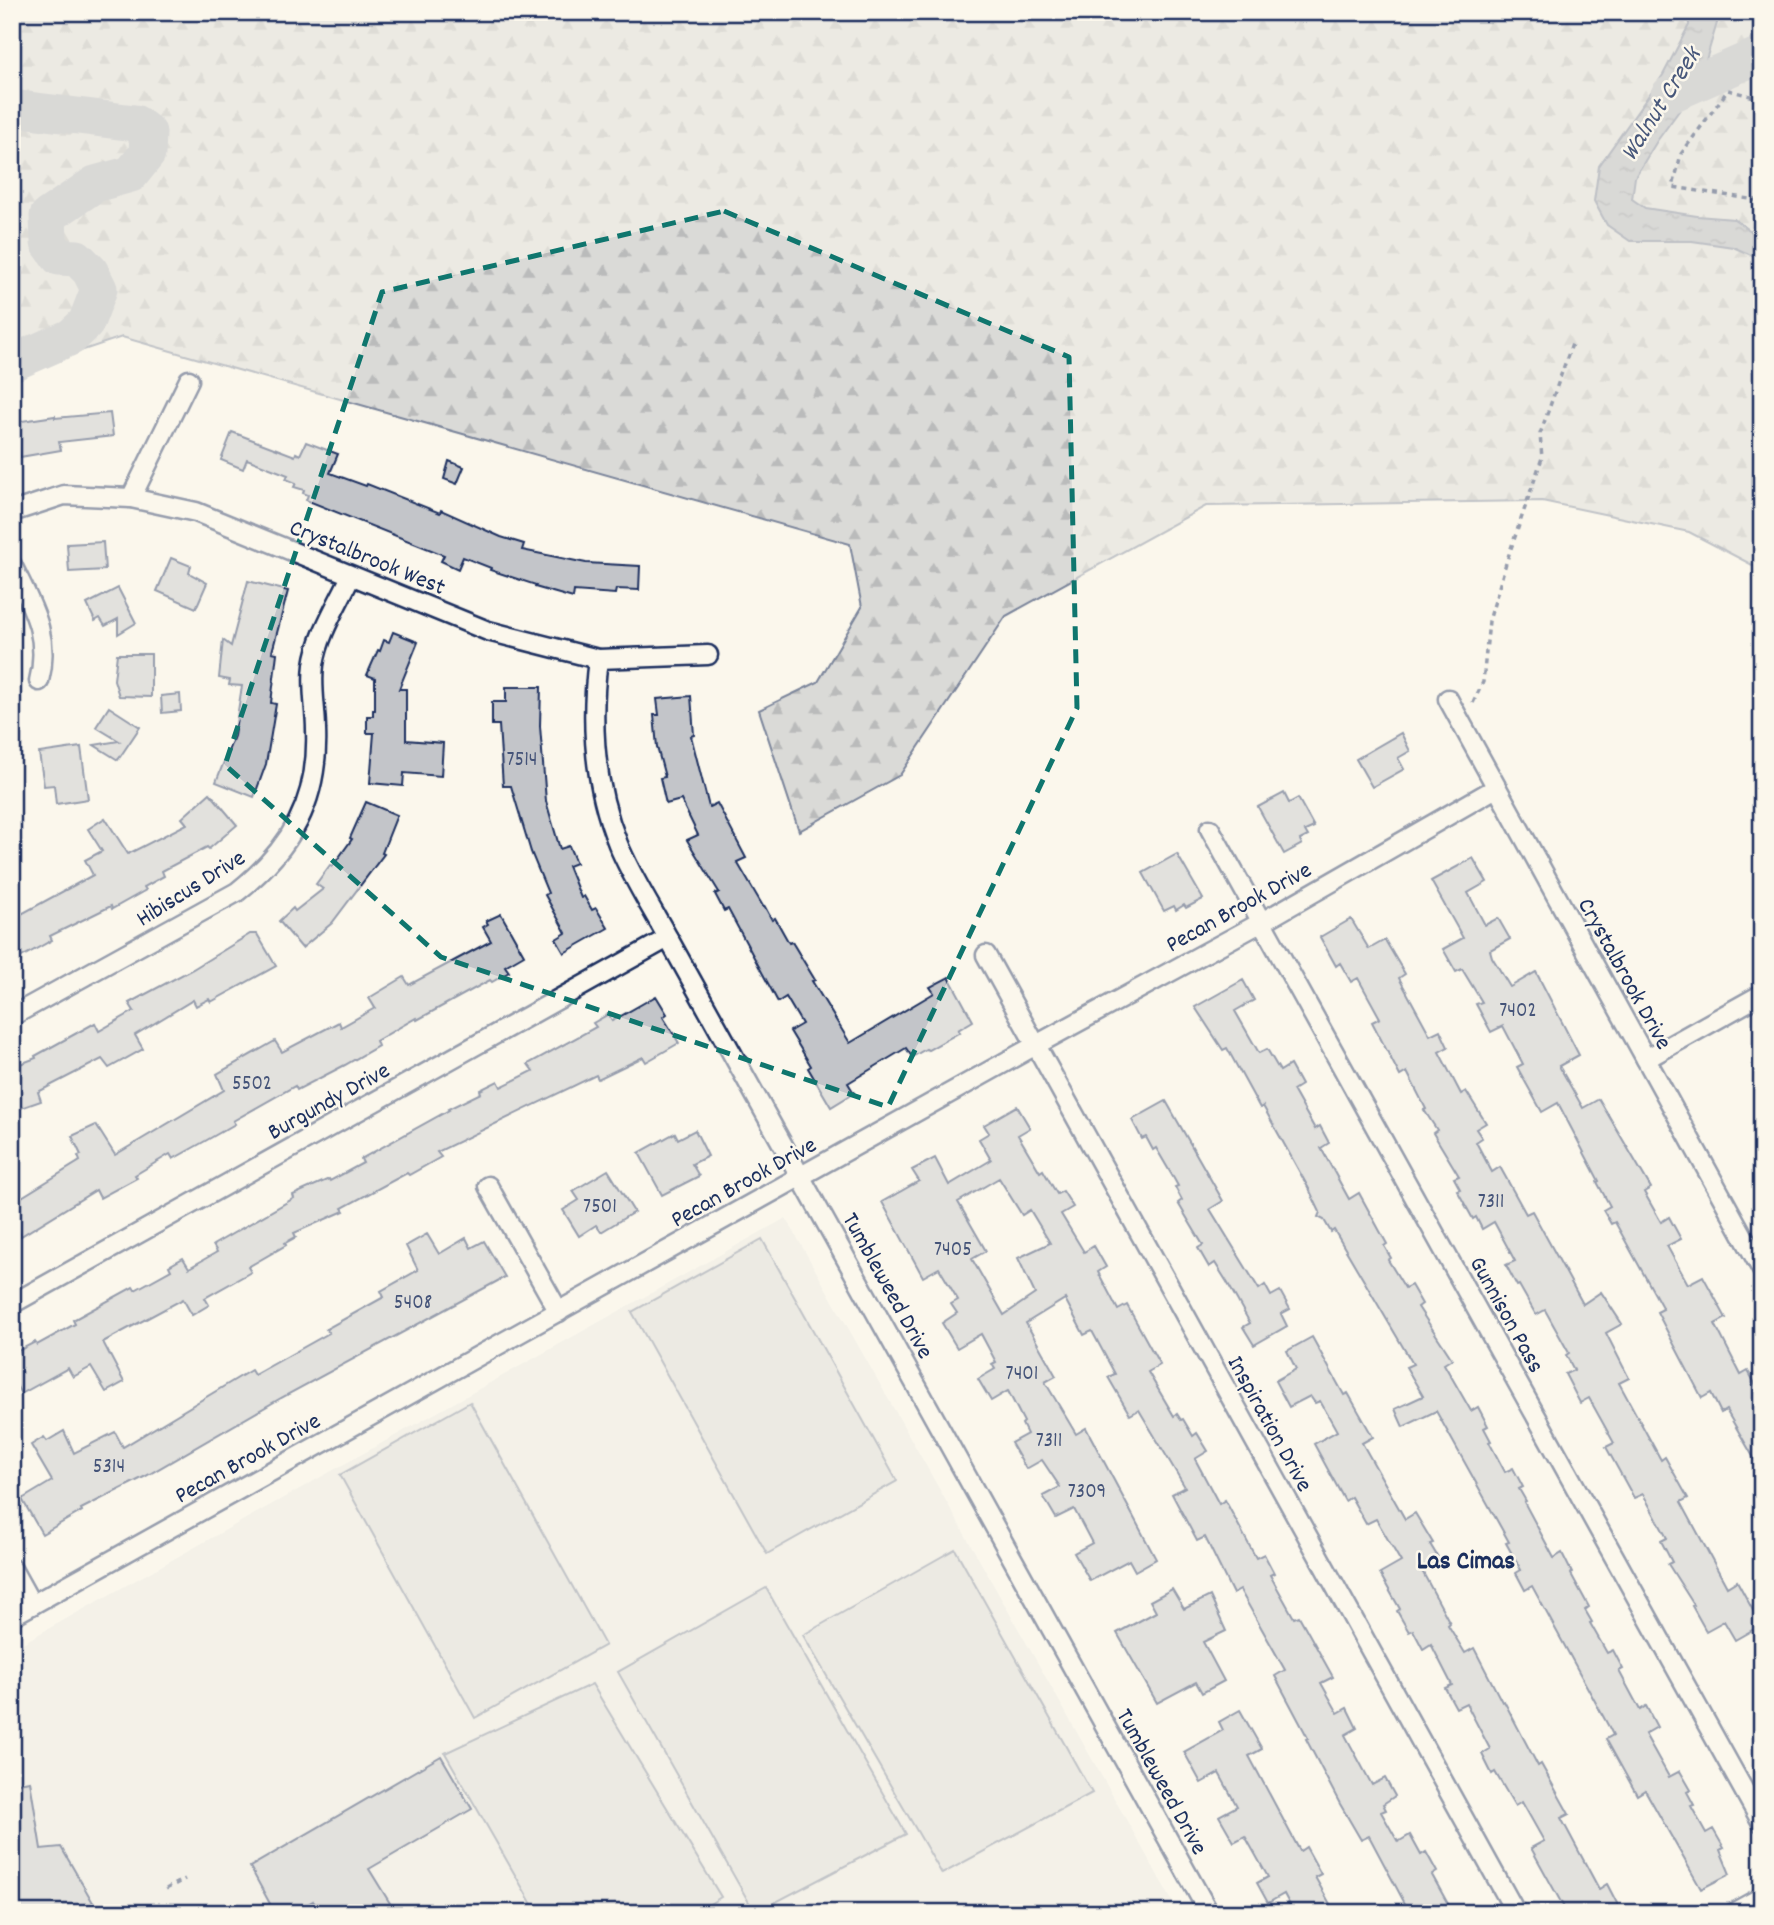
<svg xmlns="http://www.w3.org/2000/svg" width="1774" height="1925" font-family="Dekko,sans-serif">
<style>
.built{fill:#eae8e2}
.grass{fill:#dadad7;stroke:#7a849a;stroke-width:2}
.forest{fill:url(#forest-firs);stroke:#7a849a;stroke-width:2}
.water{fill:url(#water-ripples);stroke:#747e96;stroke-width:2}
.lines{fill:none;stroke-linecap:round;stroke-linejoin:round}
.river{stroke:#afb3bb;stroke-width:37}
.building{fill:#c3c5c9;stroke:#1b2f5e;stroke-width:2;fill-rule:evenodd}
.street-casing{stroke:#1b2f5e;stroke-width:23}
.path{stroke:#1b2f5e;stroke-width:3.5;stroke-dasharray:5 5;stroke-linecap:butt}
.street{stroke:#fbf7ec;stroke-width:18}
.marked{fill:none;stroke:#0f766e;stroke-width:5;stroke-dasharray:14 9;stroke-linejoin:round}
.labels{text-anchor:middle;stroke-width:5;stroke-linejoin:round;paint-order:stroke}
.number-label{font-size:21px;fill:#455479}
.street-label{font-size:24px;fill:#1b2f5e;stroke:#fbf7ec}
.water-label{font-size:26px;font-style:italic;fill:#47577a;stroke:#fbf7ec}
.neighbourhood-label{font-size:26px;font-weight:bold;fill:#1b2f5e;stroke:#fbf7ec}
</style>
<defs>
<pattern id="forest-firs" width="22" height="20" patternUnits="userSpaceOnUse" patternTransform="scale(1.75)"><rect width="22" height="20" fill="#dadad7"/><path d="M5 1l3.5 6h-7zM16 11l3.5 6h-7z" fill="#babbbb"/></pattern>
<pattern id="water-ripples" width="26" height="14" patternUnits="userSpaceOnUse" patternTransform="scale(1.75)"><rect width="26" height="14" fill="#afb3bb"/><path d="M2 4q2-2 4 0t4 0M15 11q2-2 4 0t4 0" fill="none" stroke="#8e929b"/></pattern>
</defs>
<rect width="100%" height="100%" fill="#fbf7ec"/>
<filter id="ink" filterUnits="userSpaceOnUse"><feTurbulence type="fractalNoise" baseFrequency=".0143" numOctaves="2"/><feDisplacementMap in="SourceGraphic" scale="14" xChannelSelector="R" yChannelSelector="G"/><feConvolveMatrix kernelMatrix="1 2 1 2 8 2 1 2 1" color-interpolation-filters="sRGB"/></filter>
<g filter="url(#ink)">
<path class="built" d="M 786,1218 L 1179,1913 L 12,1913 L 12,1649 Z"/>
<g class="grass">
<path d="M 762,1239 L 897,1481 L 767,1554 L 632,1312 Z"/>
<path d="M 470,1402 L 605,1645 L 475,1718 L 340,1475 Z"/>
<path d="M 955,1549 L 1092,1793 L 942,1874 L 803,1635 Z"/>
<path d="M 766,1588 L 906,1834 L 755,1913 L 618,1672 Z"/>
<path d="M 592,1684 L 721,1897 L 695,1913 L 537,1913 L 445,1753 Z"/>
</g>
<path class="forest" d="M 12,12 L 1762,12 L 1762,570 L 1689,532 L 1542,501 L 1206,506 L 1006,616 L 900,775 L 799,831 L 759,710 L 818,682 L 862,607 L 850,544 L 122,337 L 12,374 Z"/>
<path class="water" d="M 1688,12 L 1717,12 L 1717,23 L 1706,60 L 1692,93 L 1657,141 L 1635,177 L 1632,199 L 1645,208 L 1697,216 L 1734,219 L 1762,239 L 1762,266 L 1758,258 L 1733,247 L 1692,241 L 1630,241 L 1607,225 L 1594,201 L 1599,166 L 1663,75 L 1689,25 Z"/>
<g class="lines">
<g class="river">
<path d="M 1669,95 L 1762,54"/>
<path d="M 12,108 L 135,123 L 148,133 L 147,154 L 131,174 L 95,184 L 48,216 L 49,243 L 59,257 L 77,258 L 90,271 L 99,289 L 86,323 L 71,337 L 12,363"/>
</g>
</g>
<g class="building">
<path d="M 110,413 L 113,436 L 59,442 L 61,450 L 20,457 L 15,422 L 55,416 L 55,418 Z"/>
<path d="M 232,432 L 295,456 L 296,453 L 300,455 L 306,442 L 338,454 L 330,473 L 366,486 L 367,484 L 440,513 L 441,510 L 501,537 L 524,544 L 522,550 L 586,563 L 640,566 L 639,590 L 616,589 L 615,594 L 574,591 L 573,598 L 535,587 L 536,585 L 490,570 L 491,568 L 463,557 L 458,569 L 441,561 L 444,555 L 306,500 L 308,495 L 303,493 L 304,490 L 294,487 L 296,483 L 286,479 L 288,475 L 247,459 L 243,469 L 221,460 Z"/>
<path d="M 449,461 L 464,467 L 457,484 L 444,479 Z"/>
<path d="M 103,542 L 105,570 L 69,572 L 67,544 Z"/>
<path d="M 171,558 L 191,566 L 189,573 L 207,583 L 196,608 L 157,591 Z"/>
<path d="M 248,581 L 288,591 L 272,652 L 277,653 L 271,703 L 276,704 L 266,764 L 254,797 L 216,782 L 234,736 L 242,686 L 229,685 L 230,680 L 219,678 L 223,640 L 231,646 Z"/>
<path d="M 118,588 L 136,623 L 118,634 L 118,619 L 105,626 L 100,618 L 95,621 L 87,604 Z"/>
<path d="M 393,632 L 418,642 L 399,689 L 406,689 L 406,740 L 443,743 L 441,776 L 404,773 L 403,786 L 370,783 L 374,733 L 367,733 L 367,716 L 373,716 L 373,710 L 375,710 L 375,678 L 367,675 L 378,650 L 380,651 L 384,640 L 389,642 Z"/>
<path d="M 117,654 L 151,654 L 151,697 L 119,696 L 114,680 Z"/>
<path d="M 506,687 L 541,687 L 540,726 L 546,801 L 560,849 L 569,846 L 576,863 L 568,866 L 581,898 L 584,896 L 592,910 L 596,908 L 608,928 L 564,953 L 556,939 L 566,933 L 545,895 L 548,893 L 531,852 L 511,786 L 503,786 L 499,725 L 492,725 L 492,702 L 506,702 Z"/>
<path d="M 180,694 L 181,711 L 162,713 L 161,696 Z"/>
<path d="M 691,696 L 694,735 L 691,736 L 709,807 L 717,803 L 746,858 L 737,862 L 764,908 L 765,907 L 772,920 L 775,918 L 789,943 L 792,942 L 815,980 L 812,981 L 850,1043 L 934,993 L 930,987 L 949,977 L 973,1021 L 958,1030 L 960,1032 L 928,1050 L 926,1049 L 912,1057 L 906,1048 L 848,1083 L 854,1093 L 831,1107 L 808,1068 L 811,1066 L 790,1031 L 802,1024 L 786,997 L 778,1002 L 728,909 L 724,911 L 715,894 L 719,892 L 687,840 L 698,835 L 681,800 L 666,804 L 660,778 L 665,777 L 657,747 L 654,715 L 659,715 L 657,699 Z"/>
<path d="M 109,707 L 140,727 L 118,760 L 94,745 L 119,741 L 96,727 Z"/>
<path d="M 1401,733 L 1410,751 L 1398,758 L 1404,769 L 1372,787 L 1356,759 Z"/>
<path d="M 81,747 L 88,799 L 56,804 L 54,785 L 44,786 L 39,753 Z"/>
<path d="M 210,793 L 237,825 L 209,849 L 207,847 L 162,871 L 164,876 L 144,887 L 146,890 L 112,909 L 111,906 L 50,936 L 52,940 L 18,959 L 12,948 L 12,919 L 93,875 L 85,860 L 102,851 L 88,829 L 105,818 L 128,854 L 187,824 L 182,818 Z"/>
<path d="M 1284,793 L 1289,803 L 1298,798 L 1314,827 L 1305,831 L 1308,836 L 1300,840 L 1302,844 L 1284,854 L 1258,807 Z"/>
<path d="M 366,802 L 397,815 L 382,853 L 384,854 L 332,923 L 302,948 L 279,921 L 293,908 L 295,911 L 323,889 L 316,884 L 330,865 L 332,867 L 352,839 L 350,838 Z"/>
<path d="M 1177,854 L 1203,899 L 1186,908 L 1184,905 L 1176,910 L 1174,906 L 1164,911 L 1143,873 Z"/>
<path d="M 1473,858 L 1487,882 L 1468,893 L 1485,925 L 1498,918 L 1510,939 L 1490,950 L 1492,957 L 1510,987 L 1536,972 L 1579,1055 L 1559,1066 L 1583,1108 L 1599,1099 L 1651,1188 L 1644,1192 L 1661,1222 L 1669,1217 L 1681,1239 L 1667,1246 L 1688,1284 L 1703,1276 L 1726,1318 L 1715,1324 L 1741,1375 L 1748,1371 L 1762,1396 L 1762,1472 L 1726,1410 L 1721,1413 L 1711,1393 L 1702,1398 L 1657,1312 L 1663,1309 L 1615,1222 L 1611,1224 L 1603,1210 L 1610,1206 L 1597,1182 L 1599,1181 L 1558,1103 L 1542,1112 L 1517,1067 L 1523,1064 L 1503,1026 L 1491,1032 L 1476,1004 L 1482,1002 L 1462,969 L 1456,972 L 1443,949 L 1463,938 L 1431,881 Z"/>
<path d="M 501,914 L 524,955 L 505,966 L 509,972 L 492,982 L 490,980 L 417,1020 L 416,1018 L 376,1041 L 378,1046 L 345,1065 L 297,1090 L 295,1086 L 233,1121 L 235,1124 L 200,1144 L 173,1159 L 170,1154 L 135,1175 L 137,1178 L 100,1198 L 96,1190 L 21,1236 L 18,1230 L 12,1233 L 12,1203 L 80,1161 L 78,1156 L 81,1155 L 72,1136 L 96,1125 L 115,1155 L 224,1090 L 217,1074 L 275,1041 L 282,1052 L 339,1022 L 341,1027 L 375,1008 L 369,998 L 404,977 L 409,985 L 491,941 L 483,927 L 488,924 L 486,921 Z"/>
<path d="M 1351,919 L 1369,949 L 1385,940 L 1405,974 L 1399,978 L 1430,1035 L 1440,1030 L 1448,1047 L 1439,1052 L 1461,1094 L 1466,1091 L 1486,1123 L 1476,1129 L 1482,1138 L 1476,1142 L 1492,1172 L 1500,1167 L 1526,1214 L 1532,1211 L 1583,1304 L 1601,1292 L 1622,1324 L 1606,1333 L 1629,1378 L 1619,1383 L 1661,1460 L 1665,1457 L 1688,1498 L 1681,1502 L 1727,1587 L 1737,1581 L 1761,1625 L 1735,1640 L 1724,1621 L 1706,1631 L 1692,1606 L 1694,1605 L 1668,1564 L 1672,1562 L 1661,1541 L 1667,1538 L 1643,1494 L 1634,1498 L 1606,1447 L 1614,1443 L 1589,1398 L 1580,1403 L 1565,1374 L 1574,1370 L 1566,1355 L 1569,1353 L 1545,1310 L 1536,1315 L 1519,1285 L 1517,1286 L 1506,1265 L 1515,1261 L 1494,1222 L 1482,1229 L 1476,1217 L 1473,1219 L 1457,1190 L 1460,1189 L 1454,1178 L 1459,1176 L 1433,1133 L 1437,1130 L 1424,1110 L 1426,1109 L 1407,1072 L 1400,1076 L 1372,1022 L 1380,1018 L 1358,978 L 1351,982 L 1340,963 L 1336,966 L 1320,937 Z"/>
<path d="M 250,934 L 257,934 L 276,966 L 211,1002 L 209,999 L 196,1006 L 193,1000 L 135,1035 L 143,1049 L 109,1068 L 102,1059 L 38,1092 L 41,1101 L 12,1111 L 12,1067 L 36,1058 L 35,1056 L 95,1023 L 99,1031 L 134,1011 L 129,1003 L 193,969 Z"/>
<path d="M 1243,980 L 1254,1000 L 1235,1011 L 1259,1053 L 1267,1049 L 1280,1071 L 1290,1065 L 1301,1085 L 1293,1090 L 1315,1129 L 1320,1126 L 1329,1143 L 1321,1148 L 1349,1199 L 1359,1193 L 1387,1244 L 1384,1246 L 1391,1258 L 1388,1260 L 1405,1288 L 1411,1285 L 1422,1304 L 1418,1307 L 1452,1359 L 1444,1364 L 1471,1411 L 1478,1407 L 1488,1426 L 1484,1428 L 1491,1441 L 1489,1442 L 1505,1472 L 1513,1468 L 1523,1487 L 1519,1489 L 1526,1501 L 1524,1502 L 1554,1558 L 1562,1553 L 1572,1573 L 1571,1574 L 1589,1607 L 1585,1610 L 1592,1622 L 1590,1623 L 1607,1653 L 1613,1650 L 1623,1669 L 1619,1671 L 1640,1710 L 1646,1706 L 1657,1727 L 1645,1734 L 1669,1777 L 1680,1771 L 1691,1790 L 1687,1792 L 1694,1805 L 1691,1806 L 1706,1833 L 1713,1829 L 1724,1848 L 1720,1850 L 1730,1874 L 1701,1889 L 1645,1790 L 1637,1795 L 1606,1739 L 1613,1735 L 1609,1727 L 1532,1586 L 1525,1590 L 1516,1573 L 1521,1570 L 1506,1543 L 1509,1542 L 1436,1411 L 1403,1427 L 1395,1409 L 1423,1396 L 1406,1367 L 1413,1364 L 1334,1230 L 1331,1232 L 1324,1220 L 1318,1217 L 1320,1212 L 1309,1189 L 1263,1106 L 1260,1108 L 1227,1048 L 1223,1050 L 1195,1007 Z"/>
<path d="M 656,996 L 667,1014 L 663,1017 L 679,1043 L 646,1062 L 643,1057 L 598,1079 L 596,1075 L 437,1152 L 441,1157 L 409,1175 L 407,1173 L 342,1208 L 344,1211 L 294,1233 L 296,1237 L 285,1243 L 286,1245 L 248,1267 L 251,1272 L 205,1298 L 209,1305 L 192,1315 L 183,1299 L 103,1342 L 124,1382 L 106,1392 L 91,1367 L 73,1377 L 68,1368 L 21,1394 L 12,1378 L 12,1354 L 35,1342 L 37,1345 L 75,1324 L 73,1320 L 133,1287 L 135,1290 L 171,1270 L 169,1266 L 183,1258 L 189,1268 L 217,1252 L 213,1245 L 294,1198 L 293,1195 L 329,1179 L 330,1181 L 363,1163 L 361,1159 L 449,1110 L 448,1109 L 481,1093 L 480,1090 L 498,1081 L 501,1087 L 533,1071 L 528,1064 L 596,1027 L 593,1023 L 609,1014 L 612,1021 Z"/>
<path d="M 1166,1101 L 1223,1201 L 1210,1209 L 1259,1289 L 1265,1285 L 1271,1296 L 1280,1291 L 1290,1309 L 1281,1314 L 1287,1326 L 1254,1345 L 1243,1327 L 1250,1323 L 1227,1282 L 1215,1263 L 1209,1267 L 1198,1248 L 1203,1245 L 1178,1203 L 1182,1200 L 1175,1187 L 1178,1186 L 1173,1177 L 1156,1148 L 1153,1150 L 1146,1137 L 1142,1139 L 1132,1120 Z"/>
<path d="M 1017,1106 L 1030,1128 L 1018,1135 L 1040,1172 L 1043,1170 L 1057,1194 L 1063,1191 L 1073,1207 L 1061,1214 L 1084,1252 L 1094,1246 L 1106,1267 L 1098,1272 L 1118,1310 L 1127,1305 L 1160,1365 L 1148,1372 L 1174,1416 L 1177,1414 L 1181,1420 L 1183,1419 L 1193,1436 L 1197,1433 L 1208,1451 L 1195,1459 L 1219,1504 L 1225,1500 L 1256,1558 L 1264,1554 L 1274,1573 L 1270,1575 L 1294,1618 L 1299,1616 L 1333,1677 L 1321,1683 L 1338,1713 L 1347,1708 L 1357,1728 L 1345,1735 L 1372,1785 L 1385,1778 L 1395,1796 L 1383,1804 L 1386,1810 L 1381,1812 L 1398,1842 L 1410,1835 L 1421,1855 L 1426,1852 L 1437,1872 L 1432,1875 L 1453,1913 L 1410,1913 L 1369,1836 L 1361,1840 L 1340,1804 L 1306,1739 L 1308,1738 L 1275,1676 L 1285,1670 L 1240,1590 L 1233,1594 L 1205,1537 L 1197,1541 L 1172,1494 L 1185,1487 L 1139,1410 L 1130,1415 L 1108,1377 L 1115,1374 L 1092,1331 L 1084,1335 L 1065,1299 L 1026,1323 L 1056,1376 L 1045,1382 L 1076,1434 L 1086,1428 L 1156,1559 L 1135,1571 L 1129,1560 L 1090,1581 L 1074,1553 L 1092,1543 L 1074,1509 L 1056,1518 L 1043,1496 L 1060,1487 L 1042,1460 L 1026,1469 L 1011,1443 L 1027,1434 L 1022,1424 L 1024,1422 L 1008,1391 L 991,1401 L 978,1379 L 995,1369 L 992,1364 L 996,1362 L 981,1334 L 957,1348 L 942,1323 L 957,1313 L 951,1304 L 958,1300 L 939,1268 L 923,1277 L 882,1202 L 919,1181 L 912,1170 L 935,1158 L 949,1185 L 991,1160 L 979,1139 L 989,1133 L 984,1125 ZM 999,1178 L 1022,1215 L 1030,1210 L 1050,1243 L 1018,1258 L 1035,1294 L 1004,1315 L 972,1259 L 986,1251 L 958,1202 Z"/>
<path d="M 695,1130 L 708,1156 L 692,1164 L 699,1176 L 662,1195 L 639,1153 L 675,1133 L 678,1139 Z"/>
<path d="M 608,1170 L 634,1212 L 601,1232 L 596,1225 L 579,1236 L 563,1210 L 579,1200 L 573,1191 Z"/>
<path d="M 427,1234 L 439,1254 L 466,1238 L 471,1248 L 484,1241 L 505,1277 L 281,1398 L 146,1476 L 81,1509 L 82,1511 L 42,1534 L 22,1499 L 52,1481 L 31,1445 L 44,1437 L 47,1441 L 64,1431 L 74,1453 L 115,1432 L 123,1447 L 251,1370 L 254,1375 L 329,1333 L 326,1329 L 384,1297 L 381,1291 L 418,1270 L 406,1246 Z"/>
<path d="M 1312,1337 L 1344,1395 L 1348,1393 L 1373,1437 L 1362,1443 L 1405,1519 L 1415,1513 L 1433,1543 L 1430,1544 L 1439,1559 L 1421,1569 L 1450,1623 L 1448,1625 L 1465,1653 L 1474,1648 L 1502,1702 L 1504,1701 L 1538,1766 L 1541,1764 L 1569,1814 L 1561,1818 L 1599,1889 L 1607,1884 L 1622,1913 L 1567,1913 L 1531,1848 L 1544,1841 L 1522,1802 L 1515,1806 L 1495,1772 L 1492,1774 L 1482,1754 L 1490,1749 L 1466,1703 L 1456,1708 L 1445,1688 L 1452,1685 L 1431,1644 L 1423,1649 L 1413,1630 L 1409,1632 L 1397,1611 L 1400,1609 L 1380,1574 L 1401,1562 L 1376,1519 L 1366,1524 L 1351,1497 L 1345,1501 L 1314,1444 L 1337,1431 L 1320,1401 L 1315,1403 L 1310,1396 L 1289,1407 L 1275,1381 L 1296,1369 L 1287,1351 Z"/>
<path d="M 1172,1589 L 1184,1609 L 1210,1596 L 1226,1631 L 1203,1642 L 1224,1681 L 1202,1693 L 1196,1682 L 1157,1703 L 1117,1633 L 1156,1612 L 1150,1601 Z"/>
<path d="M 1240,1710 L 1262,1749 L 1249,1756 L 1300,1851 L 1306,1847 L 1321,1874 L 1315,1877 L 1335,1913 L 1294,1913 L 1284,1894 L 1268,1903 L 1257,1883 L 1268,1877 L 1245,1836 L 1234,1842 L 1219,1816 L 1237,1806 L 1219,1773 L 1201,1783 L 1184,1752 L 1223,1730 L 1219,1722 Z"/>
<path d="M 441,1756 L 472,1809 L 369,1869 L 396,1913 L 320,1913 L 313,1901 L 293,1913 L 275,1913 L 250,1867 Z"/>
<path d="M 30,1781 L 41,1849 L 61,1847 L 99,1913 L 12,1913 L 12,1784 Z"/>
</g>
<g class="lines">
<g class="street-casing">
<g id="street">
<path d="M 131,498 L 189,380"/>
<path d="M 12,512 L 64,495 L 131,498 L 196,512 L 488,631 L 598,659 L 708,655"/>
<path d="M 12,565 C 31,605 51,635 39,681"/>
<path d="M 598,659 C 590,722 594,785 618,844 C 631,876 651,907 668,938 L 1209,1913"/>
<path d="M 1448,699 L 1762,1270"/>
<path d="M 1210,829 L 1762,1823"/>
<path d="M 986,955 L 1516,1913"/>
<path d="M 12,1016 L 237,892 C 291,849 319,801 316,730 C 316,709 311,687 314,665 C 318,635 338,604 351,576"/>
<path d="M 1646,1059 L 1762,994"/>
<path d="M 488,1186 L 559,1312"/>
<path d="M 12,1304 L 668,938"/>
<path d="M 12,1569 L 32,1605"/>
<path d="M 12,1616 L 1036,1045 L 1262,922 L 1496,788"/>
<path d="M 1733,1913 L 1762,1897"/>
</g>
</g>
<g class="path">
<path d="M 1762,99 L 1728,90 L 1681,154 L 1673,187 L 1762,201"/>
<path d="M 1473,703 L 1483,682 L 1489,621 L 1506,563 L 1542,458 L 1540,434 L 1572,344"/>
<path d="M 166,1889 L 185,1879"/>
</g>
<use href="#street" class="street"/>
</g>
</g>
<path d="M0 0H1774V1925H0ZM 724,211 L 1069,357 L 1077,708 L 888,1107 L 441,957 L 225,765 L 382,292 Z" fill="#fbf7ec" fill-opacity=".55" fill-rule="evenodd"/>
<path class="marked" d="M 724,211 L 1069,357 L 1077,708 L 888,1107 L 441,957 L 225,765 L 382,292 Z"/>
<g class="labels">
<g class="number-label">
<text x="522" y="765">7514</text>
<text x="1518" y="1016">7402</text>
<text x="252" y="1089">5502</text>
<text x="1491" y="1207">7311</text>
<text x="600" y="1212">7501</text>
<text x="953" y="1255">7405</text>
<text x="413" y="1308">5408</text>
<text x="1022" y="1379">7401</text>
<text x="1049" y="1446">7311</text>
<text x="109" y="1472">5314</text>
<text x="1087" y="1497">7309</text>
</g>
<g class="street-label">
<text transform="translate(368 556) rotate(22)" y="8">Crystalbrook West</text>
<text transform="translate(190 887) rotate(-32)" y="8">Hibiscus Drive</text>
<text transform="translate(1238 906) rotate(-29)" y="8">Pecan Brook Drive</text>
<text transform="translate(1626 973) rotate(61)" y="8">Crystalbrook Drive</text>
<text transform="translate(328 1100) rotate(-29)" y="8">Burgundy Drive</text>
<text transform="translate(743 1181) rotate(-29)" y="8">Pecan Brook Drive</text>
<text transform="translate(889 1285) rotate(61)" y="8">Tumbleweed Drive</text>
<text transform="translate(1508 1314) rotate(61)" y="8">Gunnison Pass</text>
<text transform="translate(1271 1423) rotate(61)" y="8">Inspiration Drive</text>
<text transform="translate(247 1457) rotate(-29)" y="8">Pecan Brook Drive</text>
<text transform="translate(1163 1781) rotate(61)" y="8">Tumbleweed Drive</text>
</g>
<g class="water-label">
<text transform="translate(1659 103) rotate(-58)" y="9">Walnut Creek</text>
</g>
<g class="neighbourhood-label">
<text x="1466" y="1568">Las Cimas</text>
</g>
</g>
<rect width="1774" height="1925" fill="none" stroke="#fbf7ec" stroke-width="42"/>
<rect x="21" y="21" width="1732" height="1883" fill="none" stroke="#1b2f5e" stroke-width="2.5" filter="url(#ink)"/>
</svg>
